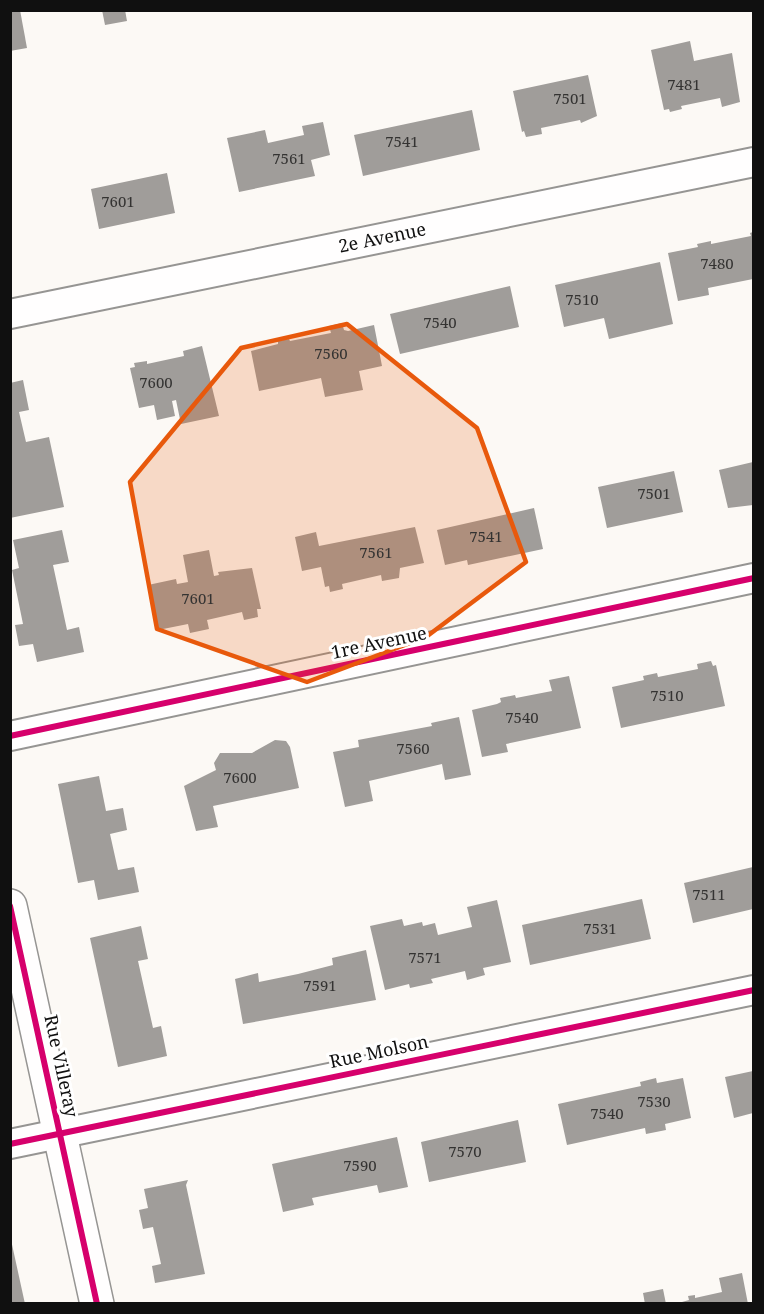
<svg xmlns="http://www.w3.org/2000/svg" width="764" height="1314" font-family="'Noto Serif',serif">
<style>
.building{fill:#a09d9a}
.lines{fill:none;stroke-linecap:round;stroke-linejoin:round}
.minor-casing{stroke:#969593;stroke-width:32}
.tertiary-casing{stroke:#969593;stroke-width:36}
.minor{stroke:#fffefe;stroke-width:28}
.tertiary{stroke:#fffefe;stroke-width:33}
.cycleway-casing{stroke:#fff;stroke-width:10}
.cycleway{stroke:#d6006c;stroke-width:6}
.marked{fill:#e8590c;fill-opacity:0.2;stroke:#e8590c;stroke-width:4.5;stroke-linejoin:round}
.labels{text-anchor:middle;stroke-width:6;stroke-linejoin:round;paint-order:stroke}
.number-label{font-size:15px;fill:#343332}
.street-label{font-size:18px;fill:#101010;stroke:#fff}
</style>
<rect width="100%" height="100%" fill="#fcf9f5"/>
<g class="building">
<path d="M 10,10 L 20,10 L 27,48 L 10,51 Z"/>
<path d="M 102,10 L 125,10 L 127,21 L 105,25 Z"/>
<path d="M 690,41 L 694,61 L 732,53 L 740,102 L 722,107 L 720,98 L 681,106 L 682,109 L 670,112 L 669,109 L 664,110 L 651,50 Z"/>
<path d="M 588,75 L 597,116 L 581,123 L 580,120 L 541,128 L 542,134 L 526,137 L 524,131 L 522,132 L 513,91 Z"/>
<path d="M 472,110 L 480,150 L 363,176 L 354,135 Z"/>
<path d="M 323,122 L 330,155 L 311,160 L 315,176 L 239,192 L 227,138 L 265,130 L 268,143 L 304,135 L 302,126 Z"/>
<path d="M 167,173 L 175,213 L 99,229 L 91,189 Z"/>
<path d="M 753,232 L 753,279 L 708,288 L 709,295 L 678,301 L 668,253 L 698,247 L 697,244 L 711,241 L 711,244 L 751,236 L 750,233 Z"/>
<path d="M 660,262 L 673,324 L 609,339 L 604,318 L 564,327 L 555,285 Z"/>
<path d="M 510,286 L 519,327 L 400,354 L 390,314 Z"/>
<path d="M 342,323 L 344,330 L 348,331 L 374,325 L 382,366 L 359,371 L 363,390 L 325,397 L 321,378 L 259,391 L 251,351 L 278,344 L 278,341 L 289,339 L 290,341 L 331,333 L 329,326 Z"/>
<path d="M 202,346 L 219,416 L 181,424 L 176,400 L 172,401 L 175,416 L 157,420 L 154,405 L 139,408 L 130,368 L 135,367 L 134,363 L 147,361 L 147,364 L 184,356 L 183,351 Z"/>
<path d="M 23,380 L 29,410 L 19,412 L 26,442 L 49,437 L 64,507 L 10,518 L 10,383 Z"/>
<path d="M 753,462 L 753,505 L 728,508 L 719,470 Z"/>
<path d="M 674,471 L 683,512 L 607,528 L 598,487 Z"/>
<path d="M 534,508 L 543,549 L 468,565 L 467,560 L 445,565 L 437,530 Z"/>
<path d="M 415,527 L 424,563 L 400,568 L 399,578 L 382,581 L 381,575 L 342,584 L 343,589 L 330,592 L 329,586 L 325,587 L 321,567 L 302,571 L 295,537 L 316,532 L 319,546 Z"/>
<path d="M 62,530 L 69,562 L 53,565 L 67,630 L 79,627 L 84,652 L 37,662 L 33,644 L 19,646 L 15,625 L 23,624 L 12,570 L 19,568 L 13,540 Z"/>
<path d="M 209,550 L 214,576 L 219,575 L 218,572 L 252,568 L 261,609 L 257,609 L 258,617 L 244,620 L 242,612 L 207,620 L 209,629 L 190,633 L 188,624 L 158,630 L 148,585 L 176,579 L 177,584 L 188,582 L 183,555 Z"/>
<path d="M 711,661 L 713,666 L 716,665 L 725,706 L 621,728 L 612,687 L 644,680 L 643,676 L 657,673 L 658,677 L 698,669 L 697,664 Z"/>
<path d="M 569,676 L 581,728 L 506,744 L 508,752 L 482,757 L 472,710 L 497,704 L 501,702 L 500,698 L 515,695 L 516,698 L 552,691 L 549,680 Z"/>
<path d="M 459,717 L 471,775 L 445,780 L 442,764 L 369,781 L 373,801 L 345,807 L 333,752 L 359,747 L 358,740 L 432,726 L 431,723 Z"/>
<path d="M 275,740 L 286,741 L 290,747 L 299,788 L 213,806 L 218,827 L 196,831 L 184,786 L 216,770 L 214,763 L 220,753 L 252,753 Z"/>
<path d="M 99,776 L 106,811 L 123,808 L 127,830 L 110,834 L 118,870 L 134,867 L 139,892 L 98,900 L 94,880 L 78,883 L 58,784 Z"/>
<path d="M 753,867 L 753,909 L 693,923 L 684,883 Z"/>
<path d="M 642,899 L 651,939 L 530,965 L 522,925 Z"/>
<path d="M 497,900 L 511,962 L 483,968 L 485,975 L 467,980 L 465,971 L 431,979 L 433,983 L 410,988 L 409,984 L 385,990 L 370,926 L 402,919 L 404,926 L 422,922 L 423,926 L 435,923 L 438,935 L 472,927 L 467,907 Z"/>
<path d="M 141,926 L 148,959 L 138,961 L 153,1028 L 161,1026 L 167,1056 L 118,1067 L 90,938 Z"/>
<path d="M 366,950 L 376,1000 L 243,1024 L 235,979 L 258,973 L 259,982 L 298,974 L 333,965 L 332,958 Z"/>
<path d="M 753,1071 L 753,1113 L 734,1118 L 725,1077 Z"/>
<path d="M 656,1078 L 657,1083 L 683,1078 L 691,1118 L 665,1124 L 666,1130 L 646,1134 L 645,1128 L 567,1145 L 558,1104 L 641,1086 L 640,1082 Z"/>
<path d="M 518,1120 L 526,1162 L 429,1182 L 421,1142 Z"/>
<path d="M 397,1137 L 408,1187 L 379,1193 L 377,1185 L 312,1198 L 314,1205 L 283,1212 L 272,1164 Z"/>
<path d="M 188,1180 L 186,1185 L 205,1274 L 155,1283 L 152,1266 L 161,1264 L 153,1227 L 143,1229 L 139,1210 L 148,1208 L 144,1189 Z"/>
<path d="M 10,1240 L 11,1240 L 25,1304 L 10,1304 Z"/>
<path d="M 742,1273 L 748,1304 L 675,1304 L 689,1300 L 688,1296 L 695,1295 L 695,1298 L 722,1292 L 719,1278 Z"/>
<path d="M 663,1289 L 666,1304 L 645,1304 L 643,1293 Z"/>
</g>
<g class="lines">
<g class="minor-casing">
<g id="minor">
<path id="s1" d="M 10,314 L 754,162"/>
<path d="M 10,736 L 754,578"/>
<path d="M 10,1144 L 754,990"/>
</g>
</g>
<g class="tertiary-casing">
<path id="tertiary" d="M 10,906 L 97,1304"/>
</g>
<use href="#minor" class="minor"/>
<use href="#tertiary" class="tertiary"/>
<g class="cycleway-casing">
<g id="cycleway">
<path d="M 10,736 L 754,578"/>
<path d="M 10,906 L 97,1304"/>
<path d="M 10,1144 L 754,990"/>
</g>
</g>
<use href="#cycleway" class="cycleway"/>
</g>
<path class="marked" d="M 347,324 L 477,428 L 526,562 L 426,637 L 307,682 L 157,629 L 130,482 L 241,348 Z"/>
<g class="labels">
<g class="number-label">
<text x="684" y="90">7481</text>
<text x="570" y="104">7501</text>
<text x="402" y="147">7541</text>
<text x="289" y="164">7561</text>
<text x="118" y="207">7601</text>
<text x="717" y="269">7480</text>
<text x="582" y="305">7510</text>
<text x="440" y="328">7540</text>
<text x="331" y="359">7560</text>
<text x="156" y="388">7600</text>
<text x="654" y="499">7501</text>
<text x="486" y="542">7541</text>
<text x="376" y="558">7561</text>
<text x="198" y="604">7601</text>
<text x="667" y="701">7510</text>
<text x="522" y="723">7540</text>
<text x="413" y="754">7560</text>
<text x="240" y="783">7600</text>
<text x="709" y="900">7511</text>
<text x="600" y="934">7531</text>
<text x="425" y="963">7571</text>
<text x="320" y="991">7591</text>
<text x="654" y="1107">7530</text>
<text x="607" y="1119">7540</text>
<text x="465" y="1157">7570</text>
<text x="360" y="1171">7590</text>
</g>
<g class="street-label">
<text dy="6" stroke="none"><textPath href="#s1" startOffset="380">2e Avenue</textPath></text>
<text transform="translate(379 643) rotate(-12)" y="6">1re Avenue</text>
<text transform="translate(379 1052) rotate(-12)" y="6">Rue Molson</text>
<text transform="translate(61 1066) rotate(78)" y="6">Rue Villeray</text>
</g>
</g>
<rect width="764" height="1314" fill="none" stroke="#101010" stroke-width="24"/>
</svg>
